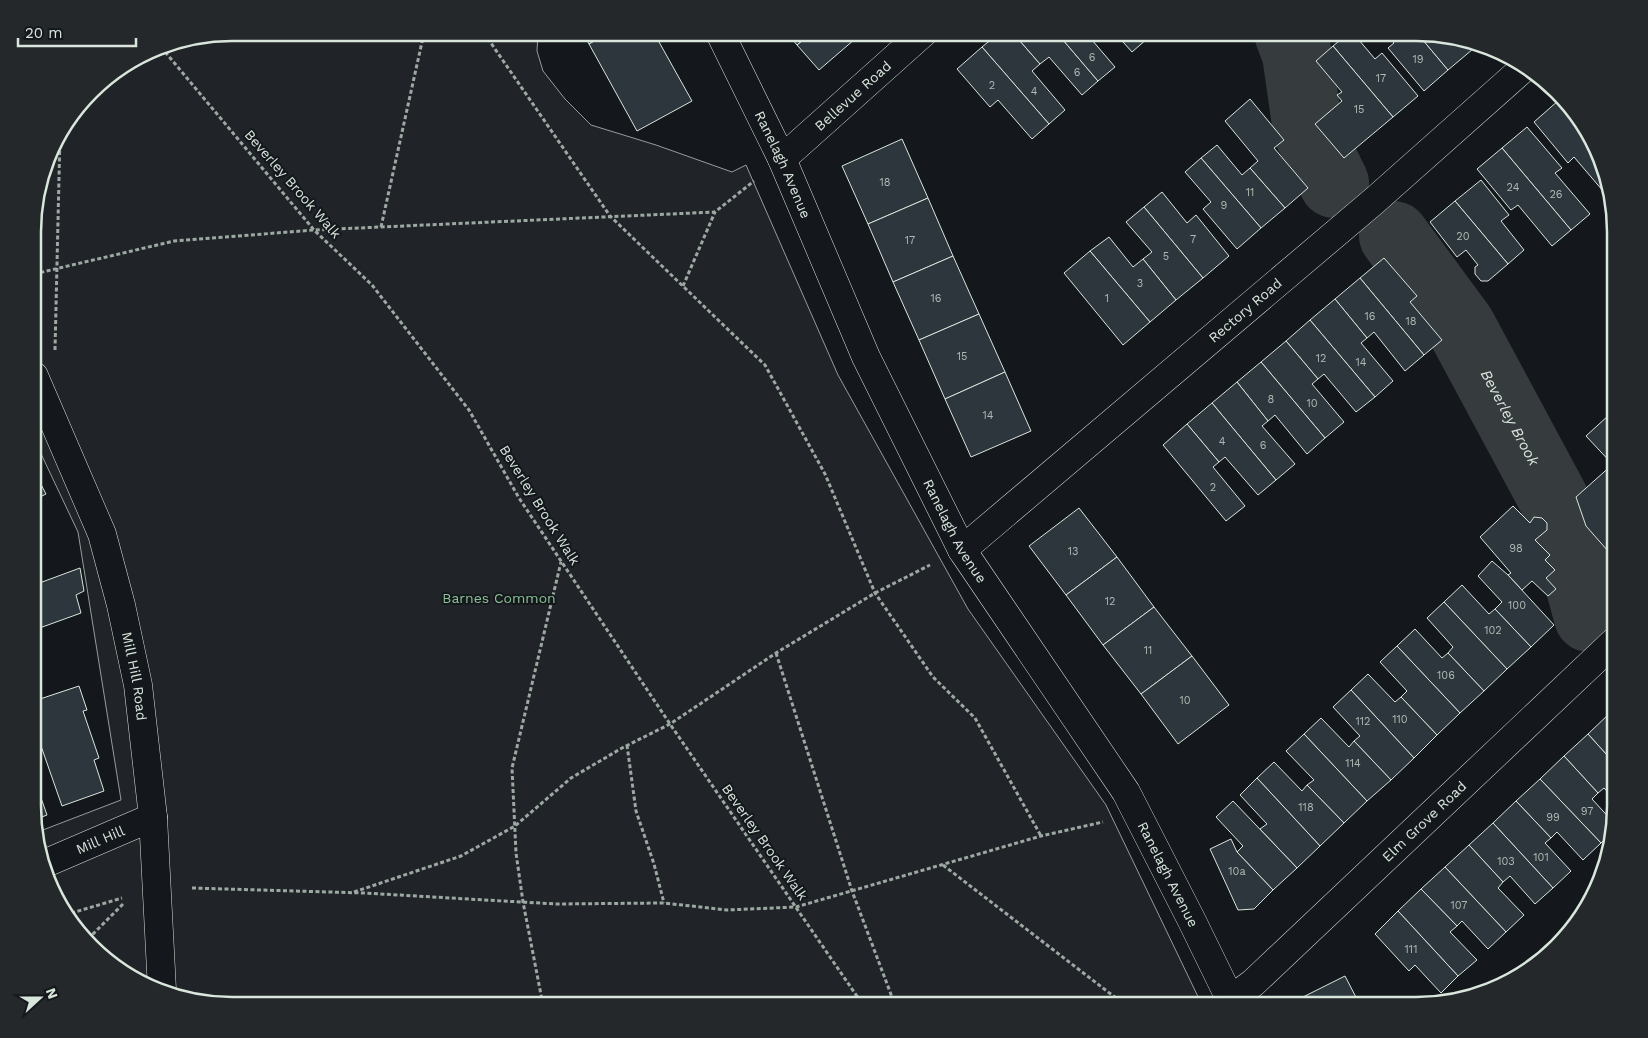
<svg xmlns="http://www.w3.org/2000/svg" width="1648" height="1038" font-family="'Work Sans',sans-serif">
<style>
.green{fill:#202428;stroke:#939e99}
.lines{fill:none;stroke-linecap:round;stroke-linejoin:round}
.river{stroke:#363b3e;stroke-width:70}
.building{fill:#2c363c;stroke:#d8e6dc}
.minor-casing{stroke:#d8e6dc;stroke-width:29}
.secondary-casing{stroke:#d8e6dc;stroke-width:29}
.path{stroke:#9da8a2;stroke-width:3;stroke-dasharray:4 2.5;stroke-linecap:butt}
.minor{stroke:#14181c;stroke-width:28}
.secondary{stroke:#14181c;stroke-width:28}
.labels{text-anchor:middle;stroke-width:4;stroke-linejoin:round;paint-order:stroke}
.number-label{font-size:11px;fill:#adbab4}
.street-label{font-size:14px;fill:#d8e6dc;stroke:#14181c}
.park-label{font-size:14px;fill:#8ac095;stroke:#14181c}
.water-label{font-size:15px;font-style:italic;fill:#d8e6dc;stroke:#14181c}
.rim{fill:none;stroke:#d8e6dc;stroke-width:2.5}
</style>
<rect width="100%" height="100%" fill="#14181c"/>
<path class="green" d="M 232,33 L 538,33 L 537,51 L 543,71 L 565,99 L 591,125 L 656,145 L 732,172 L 746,165 L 838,375 L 968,609 L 1106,805 L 1202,1005 L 232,1005 L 180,999 L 122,972 L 66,916 L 35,833 L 121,800 L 78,532 L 34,439 L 34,207 L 53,144 L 100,82 L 156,48 Z"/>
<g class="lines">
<g class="river">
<path d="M 1289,33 L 1297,54 L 1308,131 L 1334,183"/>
<path id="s1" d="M 1394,236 L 1461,327 L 1560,511 L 1589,617"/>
</g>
</g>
<g class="building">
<path d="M 583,33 L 609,33 L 589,44 Z"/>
<path d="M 609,33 L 654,33 L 692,101 L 637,131 L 589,44 Z"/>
<path d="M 787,33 L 812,33 L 797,45 Z"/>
<path d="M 812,33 L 850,33 L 855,39 L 819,70 L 797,45 Z"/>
<path d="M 999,33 L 1013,33 L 1040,64 L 1032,71 L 1065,110 L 1049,124 L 982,47 Z"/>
<path d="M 1013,33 L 1057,33 L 1098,81 L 1082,95 L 1049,57 L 1040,64 Z"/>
<path d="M 1057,33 L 1086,33 L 1115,67 L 1098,81 Z"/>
<path d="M 1115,33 L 1144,33 L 1148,38 L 1132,52 Z"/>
<path d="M 1349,33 L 1353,33 L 1375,59 L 1382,53 L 1418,96 L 1393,117 L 1333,46 Z"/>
<path d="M 1385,33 L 1417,33 L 1448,70 L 1424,91 L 1388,48 L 1394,43 Z"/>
<path d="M 1417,33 L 1466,41 L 1473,49 L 1448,70 Z"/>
<path d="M 1333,46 L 1393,117 L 1344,158 L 1315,124 L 1342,101 L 1337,95 L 1342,92 L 1316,61 Z"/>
<path d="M 982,47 L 1049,124 L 1032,139 L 998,100 L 990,107 L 957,69 Z"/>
<path d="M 1250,99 L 1284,140 L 1274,148 L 1308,188 L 1285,208 L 1250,168 L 1258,161 L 1225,121 Z"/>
<path d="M 1559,100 L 1591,139 L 1609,198 L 1574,157 L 1568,163 L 1534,122 Z"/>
<path d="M 1560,102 L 1589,133 L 1591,139 Z"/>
<path d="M 1527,127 L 1562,168 L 1555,173 L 1590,214 L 1571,230 L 1502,148 Z"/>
<path d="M 902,139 L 928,198 L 868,224 L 842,166 Z"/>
<path d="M 1217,145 L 1242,175 L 1250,168 L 1285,208 L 1261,228 L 1201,158 Z"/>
<path d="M 1502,148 L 1571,230 L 1552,246 L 1518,205 L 1511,210 L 1477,169 Z"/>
<path d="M 1201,158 L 1261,228 L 1237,249 L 1203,209 L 1211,202 L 1185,172 Z"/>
<path d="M 1481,180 L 1509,215 L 1501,221 L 1524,250 L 1508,264 L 1455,201 Z"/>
<path d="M 1162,192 L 1187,223 L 1196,215 L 1229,256 L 1203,278 L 1144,207 Z"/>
<path d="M 928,198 L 953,256 L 893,282 L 868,224 Z"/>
<path d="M 1455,201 L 1508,264 L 1488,281 L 1481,281 L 1475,274 L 1475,267 L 1478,265 L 1466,250 L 1457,257 L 1430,222 Z"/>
<path d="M 1144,207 L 1203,278 L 1176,300 L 1143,259 L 1152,252 L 1126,222 Z"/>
<path d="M 1109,237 L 1133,267 L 1143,259 L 1176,300 L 1150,322 L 1090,251 Z"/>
<path d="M 1090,251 L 1150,322 L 1123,345 L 1064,273 Z"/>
<path d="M 953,256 L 979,314 L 919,340 L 893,282 Z"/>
<path d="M 1384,258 L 1417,296 L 1410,302 L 1442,340 L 1424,355 L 1360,278 Z"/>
<path d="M 1360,278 L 1424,355 L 1405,371 L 1374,332 L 1367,338 L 1335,299 Z"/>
<path d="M 1335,299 L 1367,338 L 1361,343 L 1393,381 L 1375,397 L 1310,320 Z"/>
<path d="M 979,314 L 1005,372 L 945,399 L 919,340 Z"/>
<path d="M 1310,320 L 1375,397 L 1356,412 L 1324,374 L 1318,379 L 1286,341 Z"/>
<path d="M 1286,341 L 1318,379 L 1312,384 L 1344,422 L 1325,438 L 1261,362 Z"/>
<path d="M 1261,362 L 1325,438 L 1307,454 L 1275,415 L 1268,421 L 1237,382 Z"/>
<path d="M 1005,372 L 1031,431 L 971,457 L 945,399 Z"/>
<path d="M 1237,382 L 1268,421 L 1262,426 L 1295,464 L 1276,480 L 1212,403 Z"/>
<path d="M 1212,403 L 1276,480 L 1258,495 L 1225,457 L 1219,462 L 1187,424 Z"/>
<path d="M 1609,415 L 1615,421 L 1615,467 L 1586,436 Z"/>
<path d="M 1187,424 L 1219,462 L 1213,467 L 1245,506 L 1226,521 L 1163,445 Z"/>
<path d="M 1613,464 L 1615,467 L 1615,559 L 1586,526 L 1576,497 Z"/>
<path d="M 34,471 L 46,494 L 34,500 Z"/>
<path d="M 1513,506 L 1530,523 L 1534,517 L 1542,518 L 1547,523 L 1547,530 L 1535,540 L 1550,555 L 1545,560 L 1555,570 L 1546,578 L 1556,589 L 1548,596 L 1532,581 L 1522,590 L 1508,575 L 1511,573 L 1480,537 Z"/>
<path d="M 1079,508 L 1117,557 L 1066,595 L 1029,546 Z"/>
<path d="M 1117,557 L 1154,607 L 1103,645 L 1066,595 Z"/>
<path d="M 1492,561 L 1508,575 L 1554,625 L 1531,647 L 1495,609 L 1502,602 L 1478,576 Z"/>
<path d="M 80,568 L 84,591 L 76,595 L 81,613 L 34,630 L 34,585 Z"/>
<path d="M 1462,585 L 1489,614 L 1495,609 L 1531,647 L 1507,669 L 1444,602 Z"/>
<path d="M 1444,602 L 1507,669 L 1484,691 L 1448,653 L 1453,647 L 1427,618 Z"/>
<path d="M 1154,607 L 1192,656 L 1141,694 L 1103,645 Z"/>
<path d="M 1415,629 L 1442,658 L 1448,653 L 1484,691 L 1460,713 L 1397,646 Z"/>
<path d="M 1397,646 L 1460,713 L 1437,735 L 1401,697 L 1407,691 L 1380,662 Z"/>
<path d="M 1192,656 L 1229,705 L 1178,744 L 1141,694 Z"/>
<path d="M 1368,674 L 1395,702 L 1401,697 L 1437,735 L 1414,758 L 1351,690 Z"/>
<path d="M 79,686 L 87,710 L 83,711 L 99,758 L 94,760 L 104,791 L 62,806 L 34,726 L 34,701 Z"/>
<path d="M 1351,690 L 1414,758 L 1391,780 L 1354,741 L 1360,736 L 1333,707 Z"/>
<path d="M 1611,712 L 1615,717 L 1615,764 L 1588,734 Z"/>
<path d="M 1321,718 L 1349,747 L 1354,741 L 1391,780 L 1367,801 L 1304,734 Z"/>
<path d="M 1304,734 L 1367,801 L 1344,823 L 1307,785 L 1314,780 L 1286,751 Z"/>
<path d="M 1588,734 L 1615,764 L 1615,800 L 1604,788 L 1598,793 L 1564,756 Z"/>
<path d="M 1564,756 L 1598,793 L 1592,799 L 1614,823 L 1612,832 L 1601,843 L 1540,779 Z"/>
<path d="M 1274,762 L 1302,791 L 1307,785 L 1344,823 L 1320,846 L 1257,778 Z"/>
<path d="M 34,778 L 47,815 L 34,820 Z"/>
<path d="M 1257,778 L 1320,846 L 1297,868 L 1260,829 L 1267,824 L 1240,795 Z"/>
<path d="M 1540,779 L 1601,843 L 1583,860 L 1557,832 L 1551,838 L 1516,801 Z"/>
<path d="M 1233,801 L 1297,868 L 1273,890 L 1237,852 L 1243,846 L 1216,817 Z"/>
<path d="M 1516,801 L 1551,838 L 1545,843 L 1571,871 L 1553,888 L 1493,823 Z"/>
<path d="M 1493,823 L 1553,888 L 1535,904 L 1510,876 L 1503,882 L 1469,845 Z"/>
<path d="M 1231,839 L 1237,852 L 1273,890 L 1254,909 L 1238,910 L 1210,849 Z"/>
<path d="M 1469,845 L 1503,882 L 1498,888 L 1524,915 L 1506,932 L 1445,867 Z"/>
<path d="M 1445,867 L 1506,932 L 1488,949 L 1462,921 L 1457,926 L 1421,889 Z"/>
<path d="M 1421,889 L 1457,926 L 1450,932 L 1477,960 L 1458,976 L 1398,911 Z"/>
<path d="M 1398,911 L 1458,976 L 1441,993 L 1415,965 L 1409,971 L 1375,934 Z"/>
<path d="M 1345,976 L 1360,1005 L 1287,1005 Z"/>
</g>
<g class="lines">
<g class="minor-casing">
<g id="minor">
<path id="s2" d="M 720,33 L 782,159 L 866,357 L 962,550 L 1126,792 L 1192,921 L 1233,1005"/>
<path id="s3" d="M 782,159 L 923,33"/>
<path id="s4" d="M 962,550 L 1374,201 L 1526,66"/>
<path id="s5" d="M 46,863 L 153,817"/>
<path id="s6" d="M 1230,1000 L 1253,983 L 1615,641"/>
</g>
</g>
<g class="secondary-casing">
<g id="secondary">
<path id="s7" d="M 34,376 L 102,534 L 121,605 L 138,685 L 153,817 L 162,990"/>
</g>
</g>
<g class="path">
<path d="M 484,33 L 610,216 L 765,365 L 825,474 L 875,593 L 933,677 L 975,718 L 1041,836"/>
<path d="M 161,47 L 314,230 L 372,285 L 469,410 L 519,498 L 561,561 L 670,724 L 863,1005"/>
<path d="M 381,227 L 424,33"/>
<path d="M 34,274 L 174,241 L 314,230 L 715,212 L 754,181"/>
<path d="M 683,286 L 715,212"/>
<path d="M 55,350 L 60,135"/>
<path d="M 776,653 L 852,891 L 895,1005"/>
<path d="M 627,745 L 636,811 L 654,864 L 664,903"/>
<path d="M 943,865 L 1125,1005"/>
<path d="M 192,888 L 363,893 L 556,904 L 664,903 L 727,910 L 796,907 L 1041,836 L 1103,822"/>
<path d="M 354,892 L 461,856 L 515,826 L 571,778 L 622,748 L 670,724 L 776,653 L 875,593 L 930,565"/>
<path d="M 65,915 L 122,898"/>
<path d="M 88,939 L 123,904"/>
<path d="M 543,1005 L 523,902 L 516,853 L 512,768 L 561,562"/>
</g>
<use href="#minor" class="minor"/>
<use href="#secondary" class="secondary"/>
</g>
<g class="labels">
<g class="number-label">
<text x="1092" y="61">6</text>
<text x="1418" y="63">19</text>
<text x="1077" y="76">6</text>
<text x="1381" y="82">17</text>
<text x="992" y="89">2</text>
<text x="1034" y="95">4</text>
<text x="1359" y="113">15</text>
<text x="885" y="186">18</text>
<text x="1513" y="191">24</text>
<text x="1250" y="196">11</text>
<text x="1556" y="198">26</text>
<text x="1224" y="209">9</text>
<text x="1463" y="240">20</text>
<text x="1193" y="243">7</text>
<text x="910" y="244">17</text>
<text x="1166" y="260">5</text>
<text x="1140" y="287">3</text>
<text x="936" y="302">16</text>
<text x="1107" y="302">1</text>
<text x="1370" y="320">16</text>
<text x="1411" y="325">18</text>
<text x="962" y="360">15</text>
<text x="1321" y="362">12</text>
<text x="1361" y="366">14</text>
<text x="1271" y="403">8</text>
<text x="1312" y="407">10</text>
<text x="988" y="419">14</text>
<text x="1222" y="445">4</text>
<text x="1263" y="449">6</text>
<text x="1213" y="491">2</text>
<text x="1516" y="552">98</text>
<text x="1073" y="555">13</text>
<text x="1110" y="605">12</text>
<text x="1517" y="609">100</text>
<text x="1493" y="634">102</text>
<text x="1148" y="654">11</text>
<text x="1446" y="679">106</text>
<text x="1185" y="704">10</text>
<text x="1400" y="723">110</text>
<text x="1363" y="725">112</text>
<text x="1353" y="767">114</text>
<text x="1306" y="811">118</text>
<text x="1587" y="815">97</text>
<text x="1553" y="821">99</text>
<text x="1541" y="861">101</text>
<text x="1506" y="865">103</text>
<text x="1237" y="875">10a</text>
<text x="1459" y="909">107</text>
<text x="1411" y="953">111</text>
</g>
<g class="street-label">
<text dy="5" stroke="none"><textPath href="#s3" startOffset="95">Bellevue Road</textPath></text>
<text dy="5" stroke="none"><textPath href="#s2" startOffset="146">Ranelagh Avenue</textPath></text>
<text transform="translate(293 184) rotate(49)" y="5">Beverley Brook Walk</text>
<text dy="5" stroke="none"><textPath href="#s4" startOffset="371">Rectory Road</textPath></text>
<text transform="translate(540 505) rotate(58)" y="5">Beverley Brook Walk</text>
<text dy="5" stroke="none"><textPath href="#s2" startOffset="551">Ranelagh Avenue</textPath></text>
<text dy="5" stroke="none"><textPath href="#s7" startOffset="318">Mill Hill Road</textPath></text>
<text dy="5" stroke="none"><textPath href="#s6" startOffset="264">Elm Grove Road</textPath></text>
<text dy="5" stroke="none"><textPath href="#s5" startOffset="59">Mill Hill</textPath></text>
<text transform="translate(765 842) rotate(55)" y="5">Beverley Brook Walk</text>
<text dy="5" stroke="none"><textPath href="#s2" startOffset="956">Ranelagh Avenue</textPath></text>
</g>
<g class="park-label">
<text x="499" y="603">Barnes Common</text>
</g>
<g class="water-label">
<text dy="5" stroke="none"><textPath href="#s1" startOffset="216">Beverley Brook</textPath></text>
</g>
</g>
<path d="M0 0H1648V1038H0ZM232 41H1416A191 191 0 0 1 1607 232V806A191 191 0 0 1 1416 997H232A191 191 0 0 1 41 806V232A191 191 0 0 1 232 41Z" fill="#24282b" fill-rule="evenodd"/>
<path class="rim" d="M232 41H1416A191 191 0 0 1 1607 232V806A191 191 0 0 1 1416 997H232A191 191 0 0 1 41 806V232A191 191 0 0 1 232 41Z"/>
<g transform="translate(40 998) rotate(69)" stroke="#14181c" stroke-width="4" paint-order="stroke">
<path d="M0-4L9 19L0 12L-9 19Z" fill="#d8e6dc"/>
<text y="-8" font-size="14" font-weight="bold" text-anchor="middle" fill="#d8e6dc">N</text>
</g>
<path d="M18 38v8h118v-8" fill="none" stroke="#d8e6dc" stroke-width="2.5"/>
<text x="25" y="38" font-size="15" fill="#d8e6dc" stroke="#14181c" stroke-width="4" paint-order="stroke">20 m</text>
</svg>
